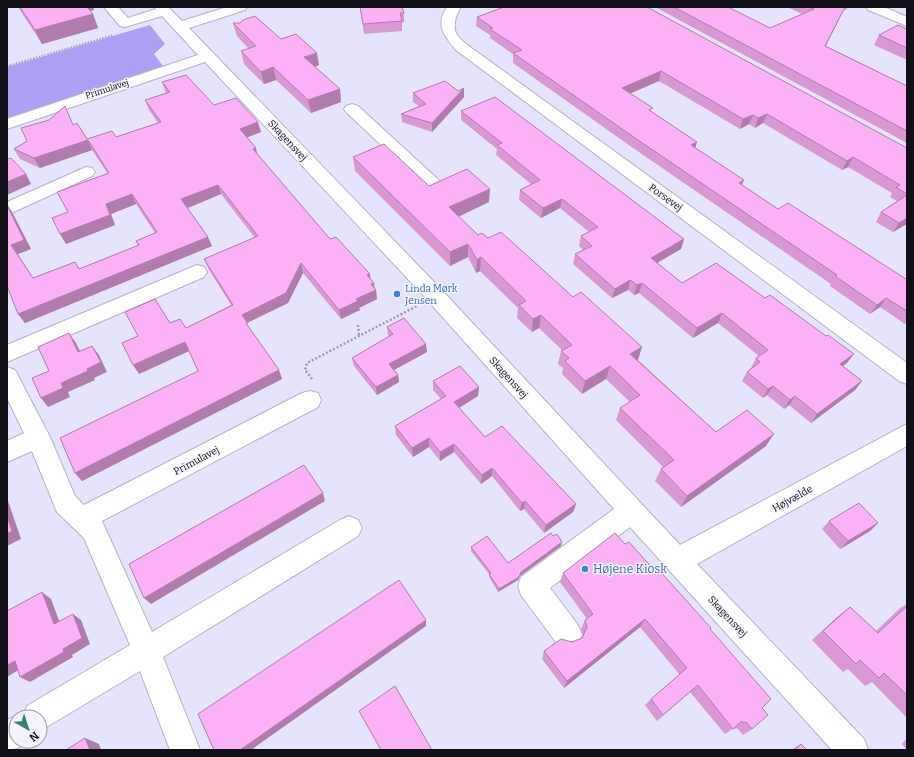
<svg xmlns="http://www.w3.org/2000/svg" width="914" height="757" font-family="Bitter,serif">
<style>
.forest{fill:#ae9ff4}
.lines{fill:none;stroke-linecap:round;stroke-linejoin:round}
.minor-casing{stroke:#b5b2c9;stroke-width:2}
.path-far1{stroke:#9d9cae;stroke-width:1.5;stroke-dasharray:1.5 1.5;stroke-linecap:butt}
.path{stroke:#9d9cae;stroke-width:2.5;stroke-dasharray:2 2;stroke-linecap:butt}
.minor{fill:#fff;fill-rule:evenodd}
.wall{fill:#d798d3}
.shaded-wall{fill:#af7cac}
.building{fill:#fab1f5;stroke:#af7cac}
.shop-dot{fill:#3f7fe0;stroke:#f4f3fd;stroke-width:1.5}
.labels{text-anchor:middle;stroke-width:3;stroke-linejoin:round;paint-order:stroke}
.far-street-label{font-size:9px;fill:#111018;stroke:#f4f3fd}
.street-label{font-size:10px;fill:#111018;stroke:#f4f3fd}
.shop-label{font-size:10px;fill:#366cbe;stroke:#f4f3fd;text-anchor:start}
.near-shop-label{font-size:12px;fill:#366cbe;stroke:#f4f3fd;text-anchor:start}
</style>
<rect width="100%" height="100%" fill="#e6e4fc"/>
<path class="forest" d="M 150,25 L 165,44 L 154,54 L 163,66 L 7,118 L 7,67 Z"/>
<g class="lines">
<g class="minor-casing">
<g id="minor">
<path d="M 104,7 L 118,7 L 128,18 L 156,9 L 154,7 L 168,7 L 182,21 L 227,7 L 247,7 L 245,10 L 189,28 L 436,284 L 680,545 L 907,424 L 907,446 L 697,564 L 864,739 L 868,750 L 832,750 L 630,527 L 550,588 L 578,625 L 582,635 L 578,645 L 568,649 L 558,645 L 521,595 L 518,586 L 521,577 L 614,509 L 422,294 L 205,62 L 7,129 L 7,119 L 198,55 L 162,16 L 125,27 L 120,26 Z"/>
<path d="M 447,7 L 461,7 C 456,14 452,27 457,35 C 459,38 463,41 466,44 L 907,363 L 907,384 L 899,381 L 456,50 C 444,36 435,25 447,7 Z"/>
<path d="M 866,7 L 884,7 L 907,17 L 907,26 L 868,10 Z"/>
<path d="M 352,104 L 358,106 L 443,184 L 446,188 L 443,192 L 437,194 L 431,192 L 346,112 L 344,109 L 346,106 Z"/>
<path d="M 86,167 L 92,168 L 95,172 L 92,176 L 7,215 L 7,202 Z"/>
<path d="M 197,265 L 204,267 L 207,272 L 204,277 L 7,362 L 7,345 Z"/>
<path d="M 7,367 L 15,370 L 50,437 L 75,496 L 84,505 L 302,393 L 310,391 L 318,393 L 321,400 L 318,407 L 102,521 L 152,632 L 340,520 L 349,516 L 358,520 L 362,528 L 358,536 L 163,657 L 200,750 L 170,750 L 140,671 L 40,731 L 40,717 L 23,717 L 27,706 L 130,645 L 84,538 L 57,512 L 32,451 L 7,462 L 7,441 L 24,433 L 7,398 Z"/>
<path d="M 16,716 L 19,717 L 16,717 L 16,741 L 27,741 L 18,748 L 7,750 L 7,720 Z"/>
</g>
</g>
<path class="path-far1" d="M 7,66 L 113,35"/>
<g class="path">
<path d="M 358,325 L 359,336"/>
<path d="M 312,379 L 305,370 L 307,363 L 417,306"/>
</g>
<use href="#minor" class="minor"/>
</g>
<g class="wall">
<path d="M 18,7 L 93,7 L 94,10 L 90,11 L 93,14 L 98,28 L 42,44 Z"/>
<path d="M 360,7 L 404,13 L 404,22 L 402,23 L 402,31 L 364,34 Z"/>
<path d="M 504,7 L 907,148 L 907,224 L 893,232 L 876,222 L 881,212 L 897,201 L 890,197 L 892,193 L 848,167 L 842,170 L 763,123 L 755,128 L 749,124 L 740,129 L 659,81 L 630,93 L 695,148 L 742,185 L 778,209 L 906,279 L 907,278 L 907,322 L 905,324 L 880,307 L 870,314 L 830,286 L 831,284 L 633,148 L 513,63 L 513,54 L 490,38 L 490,35 L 476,26 L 477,17 Z"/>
<path d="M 655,7 L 724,7 L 770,28 L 802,14 L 787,7 L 848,7 L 847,9 L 843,11 L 826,46 L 907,86 L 907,143 Z"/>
<path d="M 233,23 L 281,39 L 319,65 L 315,67 L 340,89 L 341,102 L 311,113 L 276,80 L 264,84 L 244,64 L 241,51 L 249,49 L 237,36 Z"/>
<path d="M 907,29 L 907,60 L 874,45 L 879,35 Z"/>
<path d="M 162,82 L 214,105 L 261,132 L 247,137 L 258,155 L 330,239 L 370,274 L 370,279 L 374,288 L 376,290 L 377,299 L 359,308 L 360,310 L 341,319 L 303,273 L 288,303 L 247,323 L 249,328 L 279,370 L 282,379 L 82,481 L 75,473 L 198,371 L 189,351 L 139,374 L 170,323 L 186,328 L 231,305 L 208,268 L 204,259 L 255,238 L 221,194 L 188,208 L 212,246 L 25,323 L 18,314 L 13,214 L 31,249 L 18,254 L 33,278 L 75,262 L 79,269 L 138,246 L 136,241 L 155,233 L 136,204 L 111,214 L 115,225 L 66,244 L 68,212 L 108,174 L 92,150 L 40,168 L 20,159 L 14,149 L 69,116 L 73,125 L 87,139 L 116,137 L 158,123 L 149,110 L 145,100 L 166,93 Z"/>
<path d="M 413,93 L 464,97 L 432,132 L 402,122 L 401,114 L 419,106 L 413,102 Z"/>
<path d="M 461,111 L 684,239 L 681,249 L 657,263 L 682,283 L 847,363 L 843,366 L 862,381 L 855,390 L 811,423 L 789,405 L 784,409 L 767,395 L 763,398 L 742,381 L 747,372 L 751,368 L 756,358 L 759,356 L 718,323 L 693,338 L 639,293 L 634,295 L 628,290 L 612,298 L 573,264 L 575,254 L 583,250 L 579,246 L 581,236 L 589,232 L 560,208 L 541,218 L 519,200 L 520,190 L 531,184 L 496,155 L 497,149 L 461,120 Z"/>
<path d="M 353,157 L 429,186 L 489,202 L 458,217 L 478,235 L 488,238 L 638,360 L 716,432 L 766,446 L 681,507 L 655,481 L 661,469 L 663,467 L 616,420 L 620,408 L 630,402 L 606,379 L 582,394 L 562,374 L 563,368 L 558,364 L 561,351 L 562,350 L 539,328 L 532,332 L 517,318 L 518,308 L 480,271 L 476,273 L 468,257 L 450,266 L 355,171 Z"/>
<path d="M 387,327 L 427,352 L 394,370 L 398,375 L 399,382 L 377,395 L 354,366 L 352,358 L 389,337 L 388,335 Z"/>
<path d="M 433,381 L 479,387 L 478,396 L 459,408 L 485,437 L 576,504 L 573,512 L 544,533 L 524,509 L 520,511 L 492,476 L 481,484 L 454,452 L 440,461 L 429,447 L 413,457 L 396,435 L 395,426 L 441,399 L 433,390 Z"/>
<path d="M 829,521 L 878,523 L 870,531 L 840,549 L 822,529 Z"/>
<path d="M 625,544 L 655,571 L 710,629 L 762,708 L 752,729 L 743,735 L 737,728 L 734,729 L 734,728 L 725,734 L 690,692 L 657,721 L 645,705 L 651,699 L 680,675 L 640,627 L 564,688 L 542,659 L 544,651 L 572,642 L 582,638 L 583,636 L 581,629 L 585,620 L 587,619 L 560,582 L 563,573 Z"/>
<path d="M 561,546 L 520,576 L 518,580 L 498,592 L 489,577 L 489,574 L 471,551 L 471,547 L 508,563 Z"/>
<path d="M 907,604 L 907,718 L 872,682 L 865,686 L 848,669 L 843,672 L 812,640 L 838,616 L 850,607 L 876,631 L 900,608 Z"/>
<path d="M 907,738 L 907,750 L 902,744 Z"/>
<path d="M 801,744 L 807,750 L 792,750 L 794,748 Z"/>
</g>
<g class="shaded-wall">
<path d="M 84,7 L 93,7 L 94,10 L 86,12 Z"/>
<path d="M 93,14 L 98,28 L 42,44 L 35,30 Z"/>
<path d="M 317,53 L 319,65 L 306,70 L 304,57 Z"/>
<path d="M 273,67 L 276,80 L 264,84 L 261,72 Z"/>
<path d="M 661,71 L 659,81 L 620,98 L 622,88 Z"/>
<path d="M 464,88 L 464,97 L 432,132 L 432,123 Z"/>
<path d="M 340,89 L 341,102 L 311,113 L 308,100 Z"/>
<path d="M 767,114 L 763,123 L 755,128 L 758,118 Z"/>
<path d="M 753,115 L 749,124 L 740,129 L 743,119 Z"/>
<path d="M 258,122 L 261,132 L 243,139 L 240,129 Z"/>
<path d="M 88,140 L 92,150 L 40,168 L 34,158 Z"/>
<path d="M 697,142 L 694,152 L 691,145 Z"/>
<path d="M 256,148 L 258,158 L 253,149 Z"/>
<path d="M 853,157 L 848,167 L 842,170 L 847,161 Z"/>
<path d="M 26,174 L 31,184 L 7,195 L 7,182 Z"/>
<path d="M 744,180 L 740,190 L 739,183 Z"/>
<path d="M 218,185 L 221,194 L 185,209 L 181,199 Z"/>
<path d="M 490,189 L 489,202 L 449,221 L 449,207 Z"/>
<path d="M 132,194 L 136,204 L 111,214 L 115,225 L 66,244 L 60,234 L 106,204 Z"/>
<path d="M 562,199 L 560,208 L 541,218 L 543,208 Z"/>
<path d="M 7,204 L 13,214 L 31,249 L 18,254 L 11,245 Z"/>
<path d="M 907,218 L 907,224 L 893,232 L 899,223 Z"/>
<path d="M 208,237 L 212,246 L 25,323 L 18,314 Z"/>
<path d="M 684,239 L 681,249 L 648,268 L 651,258 Z"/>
<path d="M 468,244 L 468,257 L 450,266 L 450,252 Z"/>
<path d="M 481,257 L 480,271 L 476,273 L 477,260 Z"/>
<path d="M 301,263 L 303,273 L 288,303 L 247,323 L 250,332 L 249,332 L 242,315 Z"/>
<path d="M 370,274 L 371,284 L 367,275 Z"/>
<path d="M 630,280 L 628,290 L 612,298 L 615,289 Z"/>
<path d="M 374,283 L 375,290 L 376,290 L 377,299 L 359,308 L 360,310 L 341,319 L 339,310 L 371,284 Z"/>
<path d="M 642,283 L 639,293 L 634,295 L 637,285 Z"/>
<path d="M 886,298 L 880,307 L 870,314 L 877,305 Z"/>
<path d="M 722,313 L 718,323 L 693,338 L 697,328 Z"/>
<path d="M 541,315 L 539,328 L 532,332 L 533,319 Z"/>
<path d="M 69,333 L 76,343 L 85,361 L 78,352 Z"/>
<path d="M 185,342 L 189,351 L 139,374 L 133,365 Z"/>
<path d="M 426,344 L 427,352 L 390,372 L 389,364 Z"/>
<path d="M 92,346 L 99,355 L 107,372 L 94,378 L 95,380 L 68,392 L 70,397 L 48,407 L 41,398 L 61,383 L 87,369 Z"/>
<path d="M 642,347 L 638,360 L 626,366 L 630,354 Z"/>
<path d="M 854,354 L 847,363 L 834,373 L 840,364 Z"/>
<path d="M 610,366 L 606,379 L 582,394 L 585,381 Z"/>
<path d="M 279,370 L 282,379 L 82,481 L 75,473 Z"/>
<path d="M 398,375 L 399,382 L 377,395 L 376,387 Z"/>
<path d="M 862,381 L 855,390 L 811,423 L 817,414 Z"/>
<path d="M 773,386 L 767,395 L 763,398 L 768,389 Z"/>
<path d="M 479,387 L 478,396 L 454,411 L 454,402 Z"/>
<path d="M 795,396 L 789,405 L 784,409 L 790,400 Z"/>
<path d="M 774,434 L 766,446 L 681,507 L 687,496 Z"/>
<path d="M 429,438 L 429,447 L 413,457 L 412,448 Z"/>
<path d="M 454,444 L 454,452 L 440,461 L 440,452 Z"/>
<path d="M 492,468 L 492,476 L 481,484 L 482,475 Z"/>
<path d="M 323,493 L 325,501 L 151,604 L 144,598 Z"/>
<path d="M 7,498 L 21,539 L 7,546 Z"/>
<path d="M 525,501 L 524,509 L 520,511 L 522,503 Z"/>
<path d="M 576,504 L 573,512 L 544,533 L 546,525 Z"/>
<path d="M 878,523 L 870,531 L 840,549 L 848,541 Z"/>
<path d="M 562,542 L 561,546 L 520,576 L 518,580 L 498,592 L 499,589 Z"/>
<path d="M 42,592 L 51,599 L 63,631 L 54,624 Z"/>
<path d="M 73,614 L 81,620 L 90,644 L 72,655 L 73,657 L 30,682 L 20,677 L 63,649 Z"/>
<path d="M 645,619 L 640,627 L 564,688 L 567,681 Z"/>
<path d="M 426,620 L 426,626 L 251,750 L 240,750 Z"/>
<path d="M 15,661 L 25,666 L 7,677 L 7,665 Z"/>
<path d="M 85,738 L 99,744 L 101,750 L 90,750 Z"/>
</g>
<g class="building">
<path d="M 20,7 L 87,7 L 93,14 L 35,30 Z"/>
<path d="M 360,7 L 402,7 L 404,13 L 400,13 L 402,21 L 363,24 Z"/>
<path d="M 504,7 L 647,7 L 907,148 L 907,194 L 896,187 L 900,185 L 853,157 L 847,161 L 767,114 L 758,118 L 753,115 L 743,119 L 661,71 L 622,88 L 653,108 L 649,110 L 697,142 L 691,145 L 744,180 L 739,183 L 778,209 L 788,203 L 906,279 L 907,278 L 907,311 L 886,298 L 877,305 L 835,276 L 837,275 L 635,138 L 513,53 L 522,50 L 490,29 L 493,28 L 477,17 Z"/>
<path d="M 674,7 L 724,7 L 726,8 L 728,7 L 770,28 L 814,9 L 809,7 L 845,7 L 825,46 L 907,86 L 907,131 Z"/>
<path d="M 255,16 L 281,39 L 296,34 L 317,53 L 304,57 L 340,89 L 308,100 L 273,67 L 261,72 L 241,51 L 256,46 L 233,23 L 240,23 L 243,20 Z"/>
<path d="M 898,25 L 907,29 L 907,48 L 879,35 Z"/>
<path d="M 186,75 L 214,105 L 236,98 L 258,122 L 240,129 L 256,148 L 253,149 L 330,239 L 336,237 L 370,274 L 367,275 L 374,283 L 371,284 L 376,290 L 356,299 L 358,301 L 339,310 L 301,263 L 286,293 L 242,315 L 247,322 L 246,323 L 279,370 L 75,473 L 60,438 L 198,371 L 185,342 L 133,365 L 122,343 L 138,336 L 125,312 L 155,299 L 170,323 L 180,319 L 186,328 L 233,305 L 204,259 L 258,236 L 218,185 L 181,199 L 208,237 L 18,314 L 7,286 L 7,205 L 24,240 L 11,245 L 33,278 L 75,262 L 79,269 L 139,245 L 136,241 L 157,232 L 132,194 L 106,204 L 110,215 L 60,234 L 52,218 L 68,212 L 57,192 L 109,173 L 88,140 L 34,158 L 14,149 L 27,141 L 21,128 L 49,120 L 65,106 L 73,125 L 77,123 L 87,139 L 112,131 L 116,137 L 161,122 L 145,100 L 170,92 L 162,82 Z"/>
<path d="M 445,81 L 458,91 L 464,88 L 432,123 L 401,114 L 426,104 L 413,93 Z"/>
<path d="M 495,97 L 684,239 L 651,258 L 682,283 L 716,263 L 765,298 L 770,295 L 826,336 L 828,335 L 854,354 L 840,364 L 862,381 L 817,414 L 795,396 L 790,400 L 773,386 L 768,389 L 747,372 L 760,362 L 756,358 L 768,350 L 722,313 L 697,328 L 642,283 L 637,285 L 630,280 L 615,289 L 575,254 L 592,246 L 581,236 L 598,227 L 562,199 L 543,208 L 520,190 L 540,180 L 497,145 L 502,143 L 461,111 Z"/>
<path d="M 384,144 L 429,186 L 467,169 L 490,189 L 449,207 L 478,235 L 482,233 L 488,238 L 501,232 L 573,297 L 581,292 L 642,347 L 630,354 L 716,432 L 747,410 L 774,434 L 687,496 L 661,469 L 674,460 L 620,408 L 640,395 L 610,366 L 585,381 L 565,361 L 569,358 L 561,351 L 572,345 L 541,315 L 533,319 L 519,305 L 526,301 L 481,257 L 477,260 L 468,244 L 450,252 L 353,157 Z"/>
<path d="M 11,158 L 26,174 L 7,182 L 7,159 Z"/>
<path d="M 907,195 L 907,218 L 899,223 L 881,212 Z"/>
<path d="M 404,318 L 426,344 L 389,364 L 398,375 L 376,387 L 352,358 L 393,334 L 387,327 Z"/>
<path d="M 69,333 L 78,352 L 92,346 L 101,362 L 87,369 L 88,371 L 61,383 L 63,388 L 41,398 L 32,378 L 49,371 L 38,347 Z"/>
<path d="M 460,366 L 479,387 L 454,402 L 485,437 L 502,426 L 576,504 L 546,525 L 525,501 L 522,503 L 492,468 L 482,475 L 454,444 L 440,452 L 429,438 L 412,448 L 395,426 L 446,396 L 433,381 Z"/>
<path d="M 304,465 L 323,493 L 144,598 L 129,564 Z"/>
<path d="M 859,503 L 878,523 L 848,541 L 829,521 Z"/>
<path d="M 7,516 L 12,531 L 7,534 Z"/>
<path d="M 551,533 L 553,536 L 557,534 L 562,542 L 521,572 L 519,577 L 499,589 L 489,574 L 491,573 L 471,547 L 487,536 L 508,563 Z"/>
<path d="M 615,533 L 625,544 L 629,542 L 655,571 L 658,569 L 711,628 L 710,629 L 771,699 L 762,708 L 768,715 L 752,729 L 746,722 L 743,723 L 742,721 L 733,729 L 698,685 L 663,715 L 651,699 L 687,668 L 645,619 L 567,681 L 544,651 L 561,639 L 572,642 L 582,638 L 587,627 L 585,620 L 593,614 L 563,573 Z"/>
<path d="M 399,580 L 426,620 L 240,750 L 214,750 L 198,714 Z"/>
<path d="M 42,592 L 54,624 L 73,614 L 82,638 L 63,649 L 64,652 L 20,677 L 15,661 L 7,665 L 7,611 Z"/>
<path d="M 907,606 L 907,695 L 884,673 L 879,678 L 860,660 L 856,664 L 823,631 L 850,607 L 878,633 Z"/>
<path d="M 395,686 L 432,750 L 381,750 L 359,711 Z"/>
<path d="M 85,738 L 90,750 L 66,750 Z"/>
<path d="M 801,744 L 807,750 L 795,750 Z"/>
</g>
<g class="shop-dot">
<circle cx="397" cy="294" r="4"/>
<circle cx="585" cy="569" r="4"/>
</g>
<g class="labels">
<g class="far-street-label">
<text transform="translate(107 89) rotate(-18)" y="3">Primulavej</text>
</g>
<g class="street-label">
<text transform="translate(288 140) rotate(47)" y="4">Skagensvej</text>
<text transform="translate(666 197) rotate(36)" y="4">Porsevej</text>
<text transform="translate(509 377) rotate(48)" y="4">Skagensvej</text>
<text transform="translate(196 460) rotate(-28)" y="4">Primulavej</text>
<text transform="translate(792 498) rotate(-29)" y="4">Højvælde</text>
<text transform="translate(728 616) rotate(47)" y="4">Skagensvej</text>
</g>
<g class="shop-label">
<text x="405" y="292">Linda Mørk<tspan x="405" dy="12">Jensen</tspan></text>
</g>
<g class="near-shop-label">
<text x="593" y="573">Højene Kiosk</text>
</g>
</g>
<rect width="914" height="757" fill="none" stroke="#111018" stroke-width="16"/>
<g transform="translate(28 729) rotate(141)"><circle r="19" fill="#f4f3fd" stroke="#9998a1"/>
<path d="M0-3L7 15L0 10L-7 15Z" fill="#377f79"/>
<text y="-6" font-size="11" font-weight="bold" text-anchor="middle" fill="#111018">N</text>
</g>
</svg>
